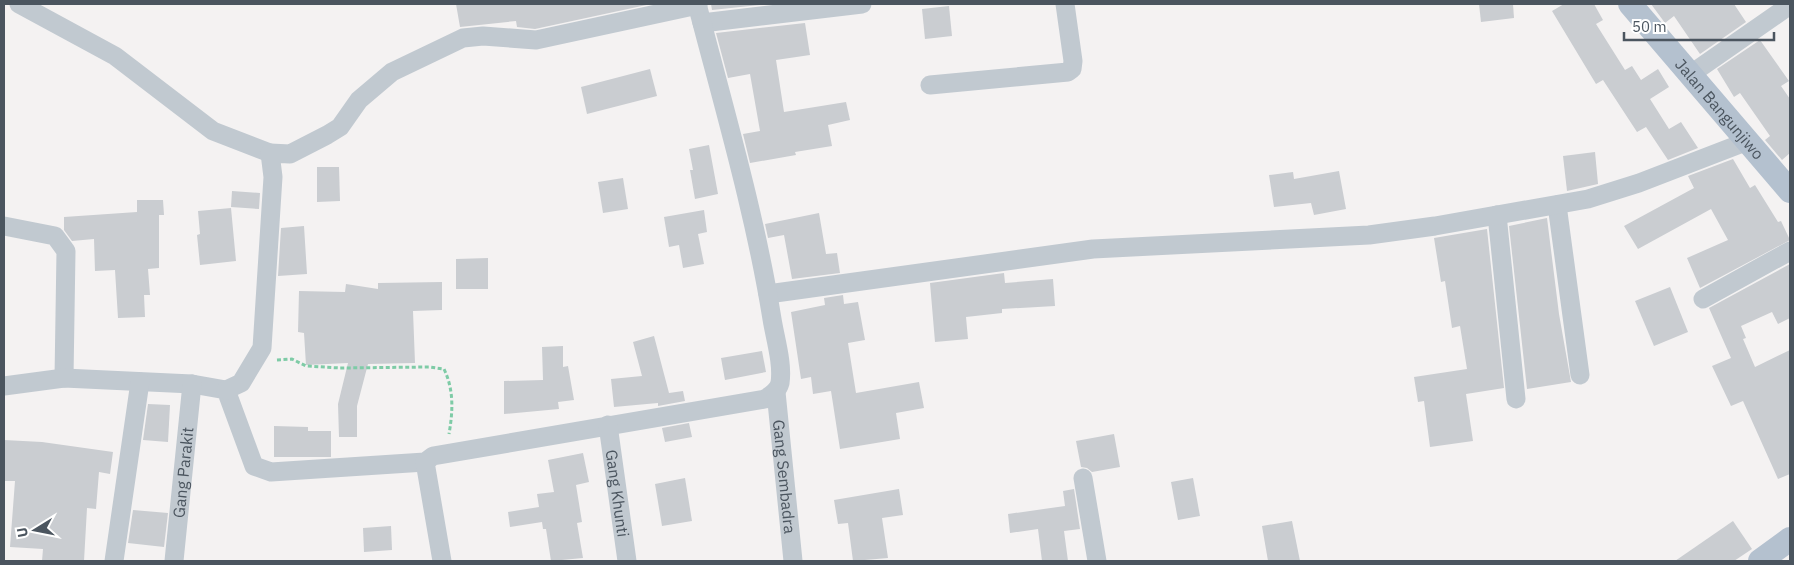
<svg xmlns="http://www.w3.org/2000/svg" width="1794" height="565" font-family="'IBM Plex Sans',sans-serif">
<style>
.building{fill:#cacdd1}
.lines{fill:none;stroke-linecap:round;stroke-linejoin:round}
.path{stroke:#7ecba6;stroke-width:3;stroke-dasharray:4 2.5;stroke-linecap:butt}
.minor{stroke:#c1c9d0;stroke-width:19}
.major{stroke:#b4c1cf;stroke-width:24}
.labels{text-anchor:middle;stroke-width:4;stroke-linejoin:round;paint-order:stroke}
.street-label{font-size:16px;fill:#4b555f;stroke:#fff}
</style>
<rect width="100%" height="100%" fill="#f4f2f2"/>
<g class="building">
<path d="M 456,4 L 651,4 L 535,29 L 517,27 L 516,21 L 460,27 Z"/>
<path d="M 711,4 L 769,4 L 712,10 Z"/>
<path d="M 1479,4 L 1513,4 L 1514,18 L 1481,22 Z"/>
<path d="M 1564,4 L 1594,4 L 1603,20 L 1596,24 L 1625,70 L 1632,66 L 1641,80 L 1658,69 L 1669,87 L 1650,99 L 1669,129 L 1681,122 L 1698,148 L 1668,160 L 1646,127 L 1637,132 L 1603,80 L 1596,84 L 1552,11 Z"/>
<path d="M 1651,4 L 1734,4 L 1746,22 L 1700,54 L 1674,16 L 1665,23 Z"/>
<path d="M 949,6 L 952,36 L 925,39 L 922,9 Z"/>
<path d="M 805,23 L 810,55 L 776,60 L 784,112 L 846,102 L 850,120 L 828,125 L 832,146 L 795,152 L 796,155 L 750,163 L 743,134 L 760,131 L 750,74 L 728,78 L 716,33 Z"/>
<path d="M 1760,40 L 1789,81 L 1781,86 L 1790,99 L 1790,153 L 1782,160 L 1765,140 L 1770,136 L 1740,93 L 1734,97 L 1717,69 Z"/>
<path d="M 650,69 L 657,96 L 587,114 L 581,87 Z"/>
<path d="M 709,145 L 718,194 L 695,199 L 690,170 L 693,170 L 689,149 Z"/>
<path d="M 1595,152 L 1598,184 L 1567,191 L 1563,156 Z"/>
<path d="M 1733,159 L 1750,188 L 1755,185 L 1778,222 L 1781,221 L 1790,240 L 1700,288 L 1687,258 L 1728,240 L 1711,209 L 1638,249 L 1624,226 L 1694,188 L 1688,176 Z"/>
<path d="M 317,167 L 339,167 L 340,201 L 317,202 Z"/>
<path d="M 1339,171 L 1346,209 L 1314,215 L 1311,203 L 1274,207 L 1269,175 L 1293,172 L 1294,179 Z"/>
<path d="M 623,178 L 628,209 L 603,213 L 598,182 Z"/>
<path d="M 232,191 L 260,193 L 259,209 L 231,207 Z"/>
<path d="M 137,200 L 163,200 L 164,215 L 159,215 L 159,268 L 148,269 L 150,295 L 144,295 L 145,317 L 118,318 L 115,270 L 95,271 L 94,239 L 72,241 L 64,230 L 64,217 L 137,212 Z"/>
<path d="M 231,208 L 236,261 L 200,265 L 197,235 L 200,234 L 198,211 Z"/>
<path d="M 704,210 L 707,232 L 698,234 L 704,264 L 683,268 L 679,245 L 669,247 L 664,217 Z"/>
<path d="M 819,213 L 826,254 L 837,253 L 840,273 L 792,279 L 784,235 L 768,238 L 765,224 Z"/>
<path d="M 1547,218 L 1559,314 L 1571,382 L 1527,389 L 1509,226 Z"/>
<path d="M 304,226 L 307,274 L 278,276 L 281,228 Z"/>
<path d="M 1487,229 L 1504,388 L 1466,394 L 1473,441 L 1430,447 L 1424,401 L 1418,402 L 1414,377 L 1467,369 L 1460,326 L 1452,328 L 1445,281 L 1441,282 L 1434,238 Z"/>
<path d="M 488,258 L 488,289 L 456,289 L 456,259 Z"/>
<path d="M 1790,264 L 1790,318 L 1778,324 L 1772,312 L 1741,326 L 1746,338 L 1743,339 L 1755,367 L 1790,350 L 1790,474 L 1778,479 L 1743,401 L 1731,406 L 1712,366 L 1731,358 L 1709,308 Z"/>
<path d="M 1004,273 L 1005,283 L 1053,279 L 1055,306 L 1002,309 L 1002,313 L 966,317 L 968,339 L 935,342 L 930,283 Z"/>
<path d="M 442,282 L 442,310 L 413,311 L 415,363 L 368,364 L 357,406 L 357,437 L 339,437 L 338,404 L 348,363 L 306,365 L 304,333 L 298,332 L 299,291 L 345,292 L 346,284 L 378,289 L 378,283 Z"/>
<path d="M 1670,287 L 1688,332 L 1654,346 L 1635,301 Z"/>
<path d="M 843,295 L 844,304 L 858,302 L 865,340 L 848,343 L 856,393 L 919,382 L 924,408 L 896,413 L 900,439 L 840,449 L 831,391 L 813,394 L 811,377 L 801,379 L 791,312 L 825,305 L 824,298 Z"/>
<path d="M 654,336 L 669,393 L 683,391 L 685,401 L 658,406 L 658,403 L 614,407 L 611,379 L 642,376 L 633,342 Z"/>
<path d="M 563,346 L 563,367 L 568,366 L 574,400 L 558,402 L 559,409 L 504,414 L 504,381 L 543,380 L 542,347 Z"/>
<path d="M 762,351 L 766,372 L 725,380 L 721,358 Z"/>
<path d="M 148,404 L 170,405 L 168,442 L 143,440 Z"/>
<path d="M 689,423 L 692,437 L 665,442 L 662,428 Z"/>
<path d="M 274,426 L 308,427 L 308,431 L 331,431 L 331,457 L 274,457 Z"/>
<path d="M 1114,434 L 1120,467 L 1092,472 L 1087,468 L 1081,467 L 1076,441 Z"/>
<path d="M 4,440 L 42,442 L 113,452 L 110,474 L 99,472 L 96,509 L 87,508 L 84,561 L 42,561 L 43,549 L 10,547 L 15,481 L 4,481 Z"/>
<path d="M 583,453 L 589,482 L 576,485 L 582,522 L 577,523 L 583,558 L 551,561 L 546,529 L 543,529 L 542,522 L 510,527 L 508,512 L 539,507 L 537,494 L 554,492 L 548,460 Z"/>
<path d="M 685,478 L 692,521 L 662,526 L 655,484 Z"/>
<path d="M 1193,478 L 1200,516 L 1178,520 L 1171,482 Z"/>
<path d="M 899,489 L 903,515 L 882,518 L 888,558 L 853,561 L 848,523 L 838,524 L 834,500 Z"/>
<path d="M 1074,489 L 1080,529 L 1064,531 L 1068,561 L 1042,561 L 1038,529 L 1010,533 L 1008,514 L 1065,506 L 1063,491 Z"/>
<path d="M 133,510 L 168,513 L 164,547 L 128,543 Z"/>
<path d="M 1292,521 L 1300,561 L 1268,561 L 1262,526 Z"/>
<path d="M 1733,521 L 1752,549 L 1734,561 L 1675,561 Z"/>
<path d="M 391,526 L 392,550 L 364,552 L 363,528 Z"/>
</g>
<g class="lines">
<path class="path" d="M 277,360 L 292,359 L 306,366 L 340,368 L 429,367 L 444,369 C 454,390 453,411 449,434"/>
<g class="minor">
<path d="M 19,4 L 115,56 L 213,131 L 270,153"/>
<path d="M 702,23 L 862,4"/>
<path d="M 1691,74 L 1790,5"/>
<path d="M 930,85 L 1068,72 L 1072,69 L 1073,61 L 1065,4"/>
<path d="M 1557,205 L 1580,375"/>
<path d="M 1497,215 L 1516,399"/>
<path d="M 4,226 L 55,236 L 66,251 L 64,378"/>
<path d="M 768,294 L 1093,249 L 1369,235 L 1435,226 L 1588,199 L 1639,183 L 1748,141"/>
<path d="M 1703,299 L 1790,251"/>
<path d="M 4,386 L 64,378 L 192,384 L 226,390 L 254,466 L 271,472 L 425,462 L 433,456 L 765,399 C 771,395 778,391 780,383 C 783,363 775,338 772,319 C 755,213 724,108 697,4"/>
<path d="M 226,390 L 241,383 L 262,348 L 273,177 L 270,153 L 290,154 L 327,135 L 340,127 L 359,100 L 392,72 L 463,38 L 483,36 L 536,40 L 698,5"/>
<path id="s1" d="M 776,392 L 793,561"/>
<path id="s2" d="M 608,425 L 627,561"/>
<path d="M 425,462 L 442,561"/>
<path d="M 1083,478 L 1097,561"/>
<path d="M 114,561 L 140,382"/>
<path id="s3" d="M 174,561 L 192,384"/>
</g>
<g class="major">
<path id="s4" d="M 1630,4 L 1790,191"/>
<path d="M 1760,561 L 1790,539"/>
</g>
</g>
<g class="labels">
<g class="street-label">
<text dy="6" stroke="none"><textPath href="#s4" startOffset="138">Jalan Bangunjiwo</textPath></text>
<text dy="6" stroke="none"><textPath href="#s3" startOffset="89">Gang Parakit</textPath></text>
<text dy="6" stroke="none"><textPath href="#s1" startOffset="85">Gang Sembadra</textPath></text>
<text dy="6" stroke="none"><textPath href="#s2" startOffset="69">Gang Khunti</textPath></text>
</g>
</g>
<rect width="1794" height="565" fill="none" stroke="#4b555f" stroke-width="10"/>
<g transform="translate(35 530) rotate(260)" stroke="#ffffff" stroke-width="4" paint-order="stroke">
<path d="M0-4L9 19L0 12L-9 19Z" fill="#4b555f"/>
<text y="-8" font-size="14" font-weight="bold" text-anchor="middle" fill="#4b555f">U</text>
</g>
<path d="M1624 32v8h150v-8" fill="none" stroke="#4b555f" stroke-width="2.5"/>
<text x="1632" y="32" font-size="15" fill="#4b555f" stroke="#ffffff" stroke-width="4" paint-order="stroke">50 m</text>
</svg>
